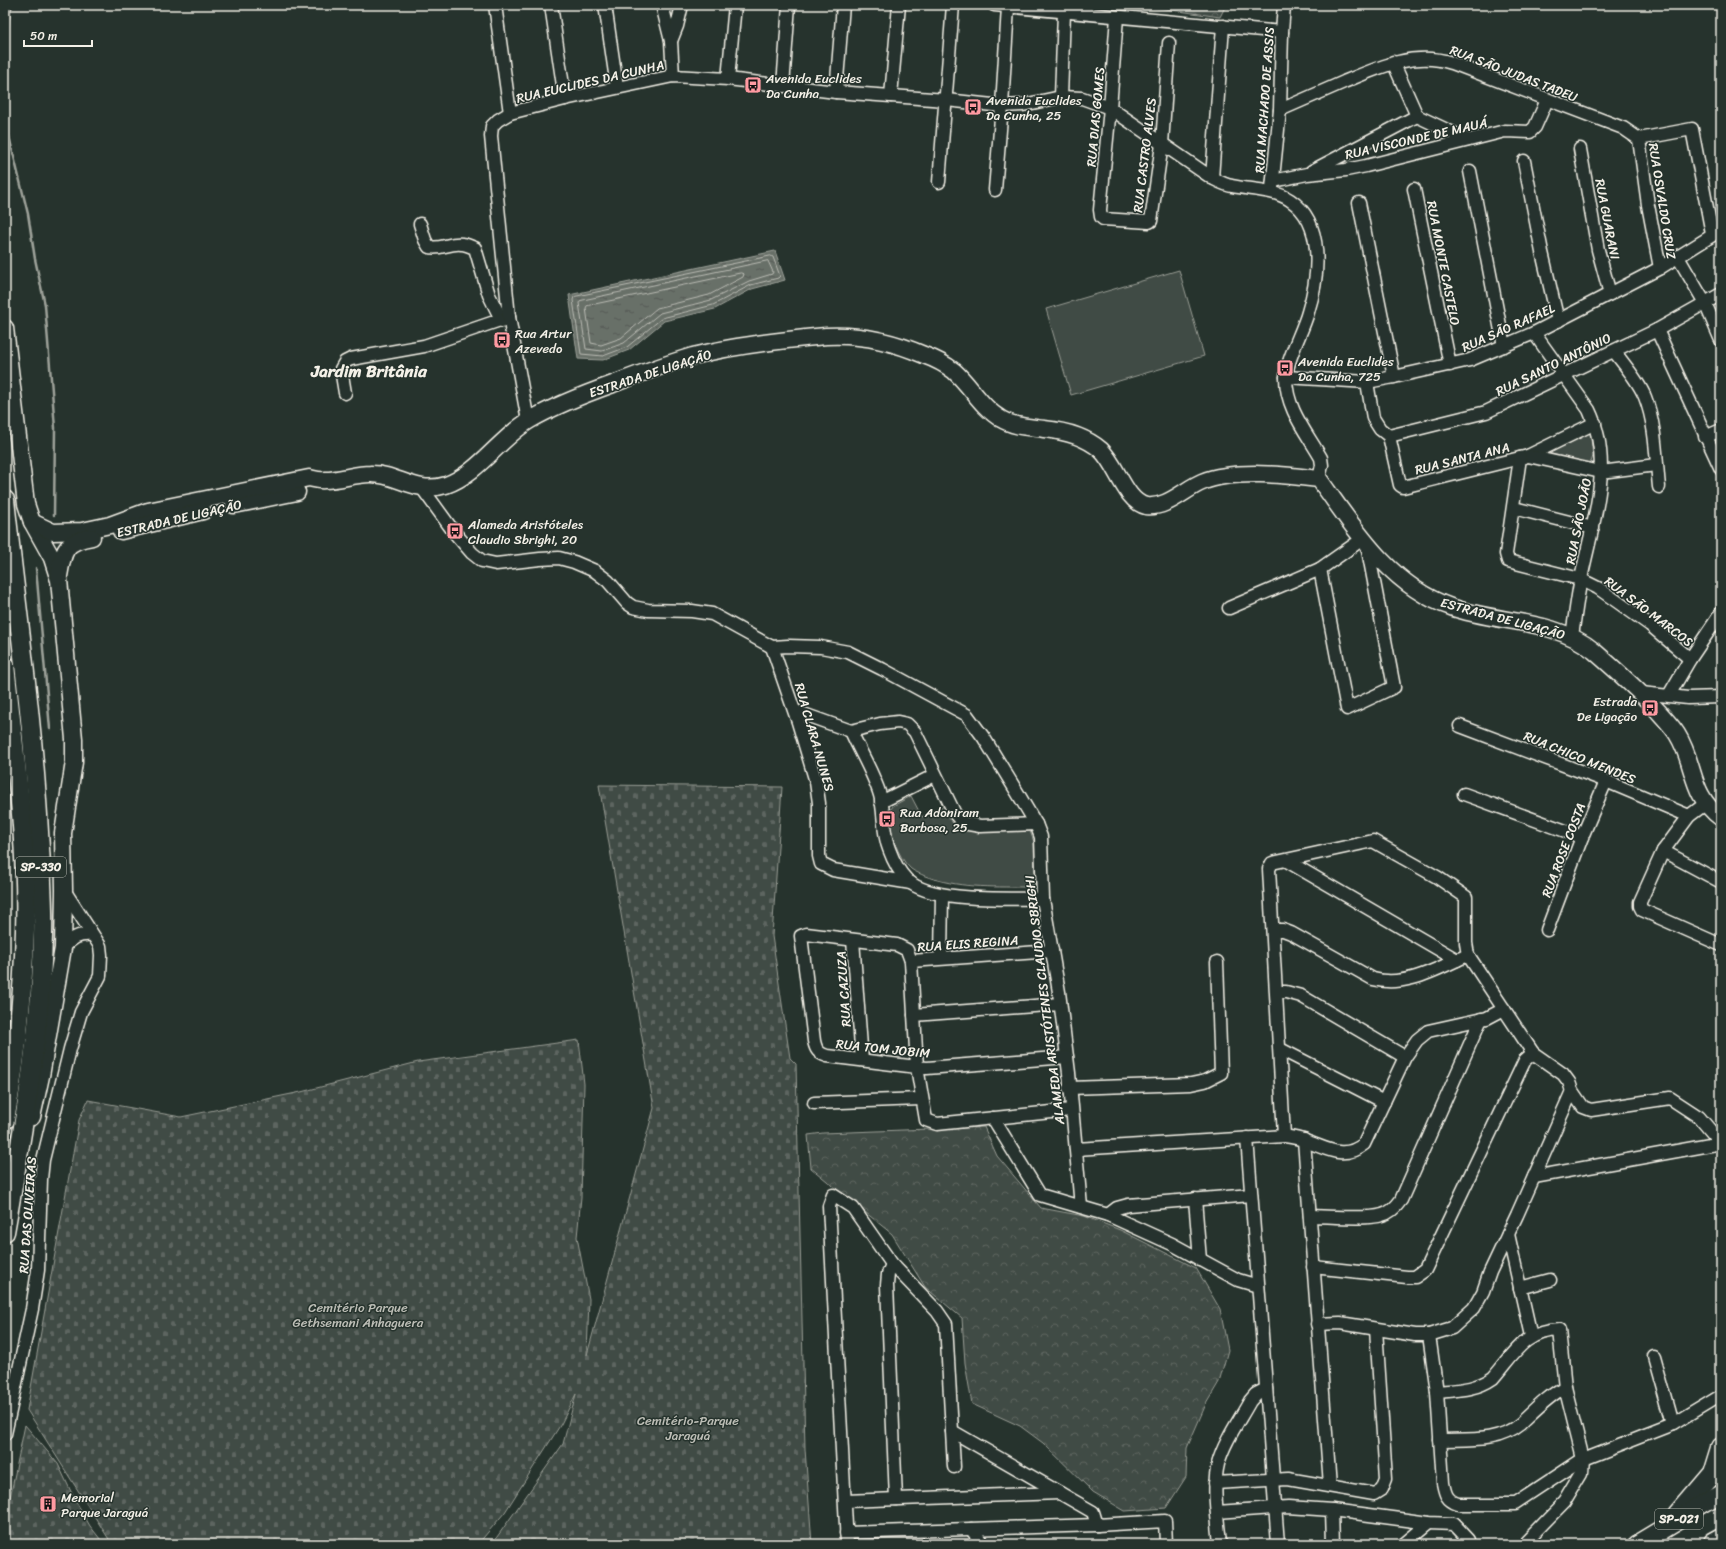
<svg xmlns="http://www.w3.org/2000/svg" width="1726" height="1549" font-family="Sriracha,sans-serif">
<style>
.green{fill:#414b45;stroke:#9a9e96}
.forest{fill:url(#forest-crowns);stroke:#9a9e96}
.cemetery{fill:url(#cemetery-stones);stroke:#9a9e96}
.water{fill:url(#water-ripples);stroke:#9fa39b}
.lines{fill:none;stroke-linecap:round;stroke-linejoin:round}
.shore{stroke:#bcbdb5;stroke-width:1}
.stream{stroke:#9fa39b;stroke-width:2.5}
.minor-casing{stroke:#f4f1e8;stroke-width:15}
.major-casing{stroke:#f4f1e8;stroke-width:19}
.highway-casing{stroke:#f4f1e8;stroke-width:21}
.minor{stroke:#26332d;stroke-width:12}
.major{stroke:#26332d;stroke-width:16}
.highway{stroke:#26332d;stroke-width:18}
.labels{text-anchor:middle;stroke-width:3;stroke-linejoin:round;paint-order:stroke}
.shield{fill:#26332d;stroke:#b6b8b0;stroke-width:1}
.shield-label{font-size:12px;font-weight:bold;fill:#f4f1e8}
.street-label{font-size:13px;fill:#f4f1e8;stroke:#26332d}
.poi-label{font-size:13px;fill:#f4f1e8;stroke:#26332d;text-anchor:start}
.park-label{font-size:13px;fill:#bebfb7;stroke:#26332d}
.district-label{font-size:17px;font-weight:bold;fill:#f4f1e8;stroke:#26332d}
</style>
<defs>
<pattern id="forest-crowns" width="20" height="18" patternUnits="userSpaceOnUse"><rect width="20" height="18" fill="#414b45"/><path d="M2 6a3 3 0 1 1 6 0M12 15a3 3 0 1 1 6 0" fill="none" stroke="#5d6560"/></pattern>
<pattern id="cemetery-stones" width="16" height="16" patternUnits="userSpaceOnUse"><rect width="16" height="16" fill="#414b45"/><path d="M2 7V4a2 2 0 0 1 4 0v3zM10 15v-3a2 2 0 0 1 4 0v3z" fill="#5d6560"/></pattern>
<pattern id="water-ripples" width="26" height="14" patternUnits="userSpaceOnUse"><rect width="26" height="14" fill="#676f68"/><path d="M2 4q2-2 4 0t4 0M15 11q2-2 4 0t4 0" fill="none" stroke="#565a55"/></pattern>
</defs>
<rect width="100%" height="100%" fill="#26332d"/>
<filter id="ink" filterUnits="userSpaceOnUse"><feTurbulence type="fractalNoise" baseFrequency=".025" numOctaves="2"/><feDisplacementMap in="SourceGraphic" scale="8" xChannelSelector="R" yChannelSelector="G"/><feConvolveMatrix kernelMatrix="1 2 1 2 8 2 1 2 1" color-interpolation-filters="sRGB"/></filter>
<g filter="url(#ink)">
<g class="green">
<path d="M 1179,270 L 1204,356 L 1071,395 L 1046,309 Z"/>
<path d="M 1590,430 L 1593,456 L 1591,462 L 1588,463 L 1543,452 Z"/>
<path d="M 911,796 L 922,817 L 945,805 L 955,825 L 963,830 L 1030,831 L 1034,842 L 1035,884 L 1025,887 C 991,887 957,888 925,876 C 921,874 915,872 911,869 C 897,857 890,831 888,813 L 893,806 Z"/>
</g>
<g class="forest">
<path d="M 1138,5 L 1226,5 L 1220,17 Z"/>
<path d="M 984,1127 L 997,1156 L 1041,1208 L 1084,1216 L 1120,1230 L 1196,1268 L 1220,1309 L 1228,1350 L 1219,1382 L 1206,1404 L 1187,1448 L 1186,1477 L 1166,1508 L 1125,1511 L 1093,1492 L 1043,1443 L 1020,1426 L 972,1404 L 965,1363 L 962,1318 L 925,1287 L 892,1234 L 811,1168 L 808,1135 L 823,1133 Z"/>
</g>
<g class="cemetery">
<path d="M 599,785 L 782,787 L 772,936 L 790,1058 L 796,1064 L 805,1449 L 812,1544 L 492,1544 L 563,1444 L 576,1394 L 561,1424 L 505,1512 L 478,1544 L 112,1544 L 27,1410 L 79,1120 L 88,1100 L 181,1117 L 301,1092 L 418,1062 L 579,1040 L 584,1084 L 581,1197 L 577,1237 L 589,1299 L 587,1355 L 654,1108 Z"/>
<path d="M 25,1425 L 58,1464 L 74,1498 L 90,1526 L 104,1544 L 5,1544 L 5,1522 Z"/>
</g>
<path class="water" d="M 775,251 L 785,280 L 752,289 L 715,309 L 664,321 L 629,350 L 603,360 L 578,359 L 569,295 Z"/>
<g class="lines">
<g class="shore">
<path d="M 771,256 L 773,257 L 780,276 L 778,278 L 751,285 L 713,305 L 662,318 L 627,347 L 603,356 L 581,354 L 573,300 L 574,297 Z"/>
<path d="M 768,261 L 773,272 L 772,274 L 749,281 L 711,300 L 660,313 L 624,343 L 602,351 L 586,349 L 579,303 L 580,301 Z"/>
<path d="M 741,273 L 744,274 L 743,277 L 709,295 L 657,308 L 621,338 L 601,345 L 591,343 L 586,308 L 587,306 Z"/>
</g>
<g class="stream">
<path d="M 5,49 L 10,10 L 13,5"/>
<path d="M 5,120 L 28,214 L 35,259 L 45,305 L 55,428 L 54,515"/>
<path d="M 36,568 L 50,729"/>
</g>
<g class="minor-casing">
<g id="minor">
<path d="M 495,5 L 510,113"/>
<path d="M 551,5 L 565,99"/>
<path d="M 605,5 L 617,87"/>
<path d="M 662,5 L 671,41"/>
<path d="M 994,5 L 1282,32"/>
<path d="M 1117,17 L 1110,108 L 1100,210 L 1101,217 L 1103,219 L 1149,222 L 1151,221 L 1162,144 L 1169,43"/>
<path d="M 1393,62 L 1417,116"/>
<path d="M 673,76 L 671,41 L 677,26 L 682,5"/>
<path d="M 728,79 L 735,5"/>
<path d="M 783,86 L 789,5"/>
<path d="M 836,92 L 843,5"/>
<path d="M 891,96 L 899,5"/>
<path d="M 1061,97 L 1064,12"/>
<path d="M 1280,110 C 1301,101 1323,91 1344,82 C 1379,67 1414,51 1452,63 L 1623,128 L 1639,139 L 1692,129 L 1712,234"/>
<path d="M 1639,139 L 1648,205 L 1660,268"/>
<path d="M 1580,149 L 1598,250 L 1610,294"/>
<path d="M 1524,161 L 1542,252 L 1558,321"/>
<path d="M 1312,171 L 1417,116 L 1468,140"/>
<path d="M 1470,171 L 1504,346"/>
<path d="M 1212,178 L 1223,26"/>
<path d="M 1273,181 L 1307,174 L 1346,170 L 1366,166 L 1505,131 L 1530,132 L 1535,127 L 1547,100"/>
<path d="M 939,182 L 953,5"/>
<path d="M 1272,188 L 1280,110 L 1282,32 L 1284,5"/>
<path d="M 1414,189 L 1450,365"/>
<path d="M 995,190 L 1002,106 L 1008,7"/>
<path d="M 1359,203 L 1394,377"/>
<path d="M 420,224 L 425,240 L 429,247 C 441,250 450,242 462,244 C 466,244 471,247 475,248 L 489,295 L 502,321"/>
<path d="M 1678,257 L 1705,303 L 1721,340"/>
<path d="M 1657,330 L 1721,469"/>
<path d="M 1534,333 L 1589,410 C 1615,464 1592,524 1581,579 C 1577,598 1575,617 1572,636"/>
<path d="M 1614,351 C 1625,366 1638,380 1645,397 C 1656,425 1656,458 1659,487"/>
<path d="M 1286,377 L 1367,382 L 1394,377 L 1470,360 L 1534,333 L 1660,268 L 1721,230"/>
<path d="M 1367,382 L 1373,418 L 1380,429 L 1389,436 L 1400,485 L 1403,487 L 1528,456 L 1595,423"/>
<path d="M 345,393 L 341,369 L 345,362 L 351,359 L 424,346 L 509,317"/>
<path d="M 528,421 L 509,317 L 491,136 L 492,126 L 498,120 L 510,113 L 565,99 L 673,76 L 728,79 L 836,92 L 946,100 L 1002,106 L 1023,105 L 1061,97 L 1082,98 L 1110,108 L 1212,178 C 1218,181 1225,185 1232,186 C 1250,190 1274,189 1290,200 C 1325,223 1319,277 1308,312 C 1303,331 1286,360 1286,378 C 1286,409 1307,433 1321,458 L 1322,465 L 1319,479"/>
<path d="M 1389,436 L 1486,412 L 1657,330 L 1721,294"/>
<path d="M 1705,437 L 1721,430"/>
<path d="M 1528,456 L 1601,472 L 1656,465"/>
<path d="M 1520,458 L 1506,554 L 1508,561 L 1580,579 L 1598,588 L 1650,625 L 1690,659"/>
<path d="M 422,488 L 454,532 L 472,553 L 482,561 L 496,564 L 540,559 L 559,558 L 574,562 L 595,571 L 608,581 L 627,603 L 633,607 L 648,610 L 692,611 L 712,614 L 772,647 L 788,646 L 821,647 L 848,652 L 882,669 L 967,715 L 984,738 L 1017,792 L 1036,824 L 1041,837 L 1043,899 L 1059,992 L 1069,1073 L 1081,1207"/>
<path d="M 1514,508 L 1593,528"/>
<path d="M 1320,569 L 1364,538"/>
<path d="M 1229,608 L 1320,569 L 1347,709 L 1394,687 L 1367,545"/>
<path d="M 772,647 L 798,722 L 816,782 L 819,803 L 819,856 L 821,864 L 833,870 L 911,883"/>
<path d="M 1641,693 L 1688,698 L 1721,697"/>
<path d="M 1669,695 L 1690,659 L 1721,613"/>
<path d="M 795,711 L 851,731 L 880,724 L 898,722 L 907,724 L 915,732 L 955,814 L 963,823 L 980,826 L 1036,824"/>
<path d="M 1460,726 L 1606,781 L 1689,816"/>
<path d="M 851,731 C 860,752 873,772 880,795 C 885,812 882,832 889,849 C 893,860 898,871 907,880 C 931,903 1011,898 1043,899"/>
<path d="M 1464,794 L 1582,837"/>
<path d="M 881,802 L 935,775"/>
<path d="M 1705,804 L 1689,816 L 1663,851 L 1640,902 L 1640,906 L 1642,910 L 1721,945"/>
<path d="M 1663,851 L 1721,882"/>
<path d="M 1287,861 L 1457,960"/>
<path d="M 1273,930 L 1283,930 L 1291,933 L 1373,979 C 1406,988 1438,968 1468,955"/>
<path d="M 1547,930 L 1582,837 L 1606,781"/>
<path d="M 853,940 L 862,1060"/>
<path d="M 63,948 C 73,938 77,934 92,935"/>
<path d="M 941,958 L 942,895"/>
<path d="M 911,961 L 1052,951"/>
<path d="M 1277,992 L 1286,992 L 1301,996 L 1405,1057"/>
<path d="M 914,1015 L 1060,1004"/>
<path d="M 1280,1049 L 1384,1102"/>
<path d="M 1067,1057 L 927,1068 L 917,1067 L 827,1056 C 818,1053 816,1050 814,1041 L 801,936 L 806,934 L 897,945 L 907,950 L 911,961 L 917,1067 L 926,1120 L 937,1124 L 1071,1110"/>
<path d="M 1069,1088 L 1191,1084 L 1205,1081 L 1221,1073 L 1217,962"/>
<path d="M 814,1103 L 921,1099"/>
<path d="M 993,1118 L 1040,1195 L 1108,1215 L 1172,1244 L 1238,1280 L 1258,1286"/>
<path d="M 1284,1136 L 1269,869 L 1272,863 L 1373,841 L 1437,877 L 1466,897 L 1466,943 L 1468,955 L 1533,1053 L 1563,1074 L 1569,1082 L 1572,1091 L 1583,1107 L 1591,1110 L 1670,1098 L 1699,1117 L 1721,1143"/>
<path d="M 1247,1138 L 1278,1544"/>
<path d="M 1304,1140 L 1330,1486"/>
<path d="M 1076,1149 L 1284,1136 C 1291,1137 1299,1138 1305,1141 C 1327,1148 1343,1161 1364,1144 L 1405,1057 L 1417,1040 L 1428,1031 L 1487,1018 L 1504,1009"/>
<path d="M 1534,1177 L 1721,1143"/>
<path d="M 1195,1199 L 1200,1260"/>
<path d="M 1108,1215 L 1117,1208 L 1128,1205 L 1251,1195"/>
<path d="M 1310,1216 C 1327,1216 1367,1220 1382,1215 C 1390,1213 1396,1207 1401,1200 L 1481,1019"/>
<path d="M 1508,1234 L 1531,1336"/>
<path d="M 892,1264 L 888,1274 L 887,1285 L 896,1499"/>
<path d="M 1313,1267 L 1407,1277 L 1415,1277 L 1425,1270 L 1525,1060 L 1533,1053"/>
<path d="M 1520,1288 L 1550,1280"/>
<path d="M 1317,1324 L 1340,1323 L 1415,1335 L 1429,1335 L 1452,1328 L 1474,1308 L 1483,1292 L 1490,1272 L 1517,1215 L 1572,1091"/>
<path d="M 1429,1335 L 1437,1392 L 1443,1483 C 1445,1493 1446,1500 1458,1504 L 1515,1504 L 1583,1459 L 1673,1424 L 1721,1395"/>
<path d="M 1654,1356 L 1673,1424"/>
<path d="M 1437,1392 C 1457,1390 1476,1390 1493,1378 C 1514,1354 1524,1331 1559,1330 L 1565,1387 L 1583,1459 L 1582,1472 L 1564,1502 L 1523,1544"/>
<path d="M 952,1431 L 1093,1512 L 1097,1525"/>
<path d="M 5,1434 L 32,1309 L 38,1270 L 41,1179 L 43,1160 L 70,1049 L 81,1012 L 100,976 L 101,955 L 100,946 L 64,890"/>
<path d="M 1440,1440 C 1468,1439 1497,1443 1520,1424 C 1534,1411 1548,1396 1565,1387"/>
<path d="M 1215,1483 L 1288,1479 L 1374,1494 L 1382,1489 L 1386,1479 L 1376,1329"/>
<path d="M 845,1501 L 1060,1493"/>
<path d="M 1332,1510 L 1333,1544"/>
<path d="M 1217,1512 L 1288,1507 L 1332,1510 L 1429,1523 L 1454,1524 L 1469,1540"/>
<path d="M 971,1529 L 983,1544"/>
<path d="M 846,1533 L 1097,1525 L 1165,1521 L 1166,1544"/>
<path d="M 847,1544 L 829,1206 L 833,1195 L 853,1208 L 892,1264 L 937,1311 L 946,1324 L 954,1467"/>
<path d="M 1220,1544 C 1218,1519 1212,1489 1218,1464 C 1224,1442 1239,1421 1250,1401 L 1256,1394 L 1266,1389"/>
<path d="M 1404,1544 L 1429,1523"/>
</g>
</g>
<g class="major-casing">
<g id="major">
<path d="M 5,328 L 26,504 L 32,522 L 52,558 L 59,580 L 74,739 L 74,762 L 63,833 L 64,890 L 63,948 L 41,1076 L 32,1117"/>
<path d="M 234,505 L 297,492"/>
<path d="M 32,522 L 53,532 L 82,531 L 110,525 L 148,511 L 309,478 C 314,479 320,481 325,480 C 340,480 355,474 370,474 C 397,473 415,495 446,485 C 478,474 502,436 530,420 C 556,405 585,394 613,384 C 639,374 666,364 693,356 C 736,345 782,340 826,336 C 861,334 892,341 924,355 C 935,359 945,364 954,371 C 970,385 982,408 1001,419 C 1014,427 1030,427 1044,429 C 1065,431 1086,437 1101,450 C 1117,465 1125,501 1146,506 C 1166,509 1185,489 1202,482 C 1234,469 1286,475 1319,479 C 1354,528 1391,587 1451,607 C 1498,624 1554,618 1594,651 C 1616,670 1638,690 1658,711 C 1664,718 1672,726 1677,734 C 1696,764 1689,794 1721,818"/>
<path d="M 121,531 L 203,511"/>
<path d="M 59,576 C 63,551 65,541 92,537"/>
</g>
</g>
<g class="highway-casing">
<g id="highway">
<path d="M 5,500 C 17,611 33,721 39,832 C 41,866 44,901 43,935 C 41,1035 22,1134 5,1232"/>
<path d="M 5,665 C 14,753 28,842 25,931 C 23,994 17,1058 5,1120"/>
<path d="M 1679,1513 L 1713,1473 L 1721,1447"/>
<path d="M 1638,1544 L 1721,1494"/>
<path d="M 1712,1544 L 1721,1539"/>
</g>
</g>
<use href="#minor" class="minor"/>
<use href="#major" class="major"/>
<use href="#highway" class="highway"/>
</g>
</g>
<defs>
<g id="bus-square" transform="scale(0.9)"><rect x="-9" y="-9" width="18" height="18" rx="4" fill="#ff9aa2" stroke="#26332d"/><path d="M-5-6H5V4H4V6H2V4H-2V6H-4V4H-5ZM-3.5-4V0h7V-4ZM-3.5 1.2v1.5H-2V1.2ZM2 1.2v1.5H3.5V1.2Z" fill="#111"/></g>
<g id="building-square" transform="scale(0.9)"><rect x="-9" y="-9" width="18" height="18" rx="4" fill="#ff9aa2" stroke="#26332d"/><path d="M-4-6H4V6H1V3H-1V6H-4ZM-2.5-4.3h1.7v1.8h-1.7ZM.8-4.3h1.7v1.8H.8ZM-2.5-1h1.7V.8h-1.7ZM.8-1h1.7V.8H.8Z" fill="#111"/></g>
</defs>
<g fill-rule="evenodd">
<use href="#bus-square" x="753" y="85"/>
<use href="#bus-square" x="973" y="107"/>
<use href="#bus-square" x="502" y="340"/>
<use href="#bus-square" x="1285" y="368"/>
<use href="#bus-square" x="455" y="531"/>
<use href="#bus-square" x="1650" y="708"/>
<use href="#bus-square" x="887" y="819"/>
<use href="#building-square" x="48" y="1504"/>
</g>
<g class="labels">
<g class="shield">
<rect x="16" y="857" width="50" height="20" rx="3"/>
<rect x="1655" y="1509" width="48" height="20" rx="3"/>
</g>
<g class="shield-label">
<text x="41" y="871">SP-330</text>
<text x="1679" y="1523">SP-021</text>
</g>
<g class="street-label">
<text transform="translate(1514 73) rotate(21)" y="5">RUA SÃO JUDAS TADEU</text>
<text transform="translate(590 81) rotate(-13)" y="5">RUA EUCLIDES DA CUNHA</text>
<text transform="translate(1264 100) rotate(-86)" y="5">RUA MACHADO DE ASSIS</text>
<text transform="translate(1095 117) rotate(-85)" y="5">RUA DIAS GOMES</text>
<text transform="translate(1416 138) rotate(-13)" y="5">RUA VISCONDE DE MAUÁ</text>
<text transform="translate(1144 155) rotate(-83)" y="5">RUA CASTRO ALVES</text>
<text transform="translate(1663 201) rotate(81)" y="5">RUA OSVALDO CRUZ</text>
<text transform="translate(1608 219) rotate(79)" y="5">RUA GUARANI</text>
<text transform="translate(1444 263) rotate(79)" y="5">RUA MONTE CASTELO</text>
<text transform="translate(1508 327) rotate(-24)" y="5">RUA SÃO RAFAEL</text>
<text transform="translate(1553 364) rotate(-26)" y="5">RUA SANTO ANTÔNIO</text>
<text transform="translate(650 373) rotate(-18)" y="5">ESTRADA DE LIGAÇÃO</text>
<text transform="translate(1462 458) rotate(-14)" y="5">RUA SANTA ANA</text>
<text transform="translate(179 518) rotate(-13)" y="5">ESTRADA DE LIGAÇÃO</text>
<text transform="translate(1578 521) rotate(-79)" y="5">RUA SÃO JOÃO</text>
<text transform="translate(1649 611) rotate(37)" y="5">RUA SÃO MARCOS</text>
<text transform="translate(1503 618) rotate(15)" y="5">ESTRADA DE LIGAÇÃO</text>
<text transform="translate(815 737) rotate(74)" y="5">RUA CLARA NUNES</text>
<text transform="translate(1580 757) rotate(22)" y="5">RUA CHICO MENDES</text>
<text transform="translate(1563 850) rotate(-69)" y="5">RUA ROSE COSTA</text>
<text transform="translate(968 943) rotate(-4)" y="5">RUA ELIS REGINA</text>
<text transform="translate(843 989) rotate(-94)" y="5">RUA CAZUZA</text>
<text transform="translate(1044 1000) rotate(-97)" y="5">ALAMEDA ARISTÓTENES CLAUDIO SBRIGHI</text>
<text transform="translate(883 1048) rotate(6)" y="5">RUA TOM JOBIM</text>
<text transform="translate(27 1215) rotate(-86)" y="5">RUA DAS OLIVEIRAS</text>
</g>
<g class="poi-label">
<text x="766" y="83">Avenida Euclides<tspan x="766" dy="15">Da Cunha</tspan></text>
<text x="986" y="105">Avenida Euclides<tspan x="986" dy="15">Da Cunha, 25</tspan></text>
<text x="515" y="338">Rua Artur<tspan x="515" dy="15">Azevedo</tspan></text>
<text x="1298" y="366">Avenida Euclides<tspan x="1298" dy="15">Da Cunha, 725</tspan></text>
<text x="468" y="529">Alameda Aristóteles<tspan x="468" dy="15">Claudio Sbrighi, 20</tspan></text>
<text x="1637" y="706" text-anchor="end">Estrada<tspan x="1637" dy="15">De Ligação</tspan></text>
<text x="900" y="817">Rua Adoniram<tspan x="900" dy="15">Barbosa, 25</tspan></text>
<text x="61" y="1502">Memorial<tspan x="61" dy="15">Parque Jaraguá</tspan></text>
</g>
<g class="park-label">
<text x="358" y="1312">Cemitério Parque<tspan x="358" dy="15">Gethsemani Anhaguera</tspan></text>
<text x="688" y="1425">Cemitério-Parque<tspan x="688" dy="15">Jaraguá</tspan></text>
</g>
<g class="district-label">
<text x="369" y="377">Jardim Britânia</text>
</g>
</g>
<rect width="1726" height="1549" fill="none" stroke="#26332d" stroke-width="20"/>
<rect x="10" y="10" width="1706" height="1529" fill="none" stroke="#f4f1e8" stroke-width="1.5" filter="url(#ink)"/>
<path d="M24 40v6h68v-6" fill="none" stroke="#f4f1e8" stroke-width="2"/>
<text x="30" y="40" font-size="12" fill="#f4f1e8" stroke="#26332d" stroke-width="3" paint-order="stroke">50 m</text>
</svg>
